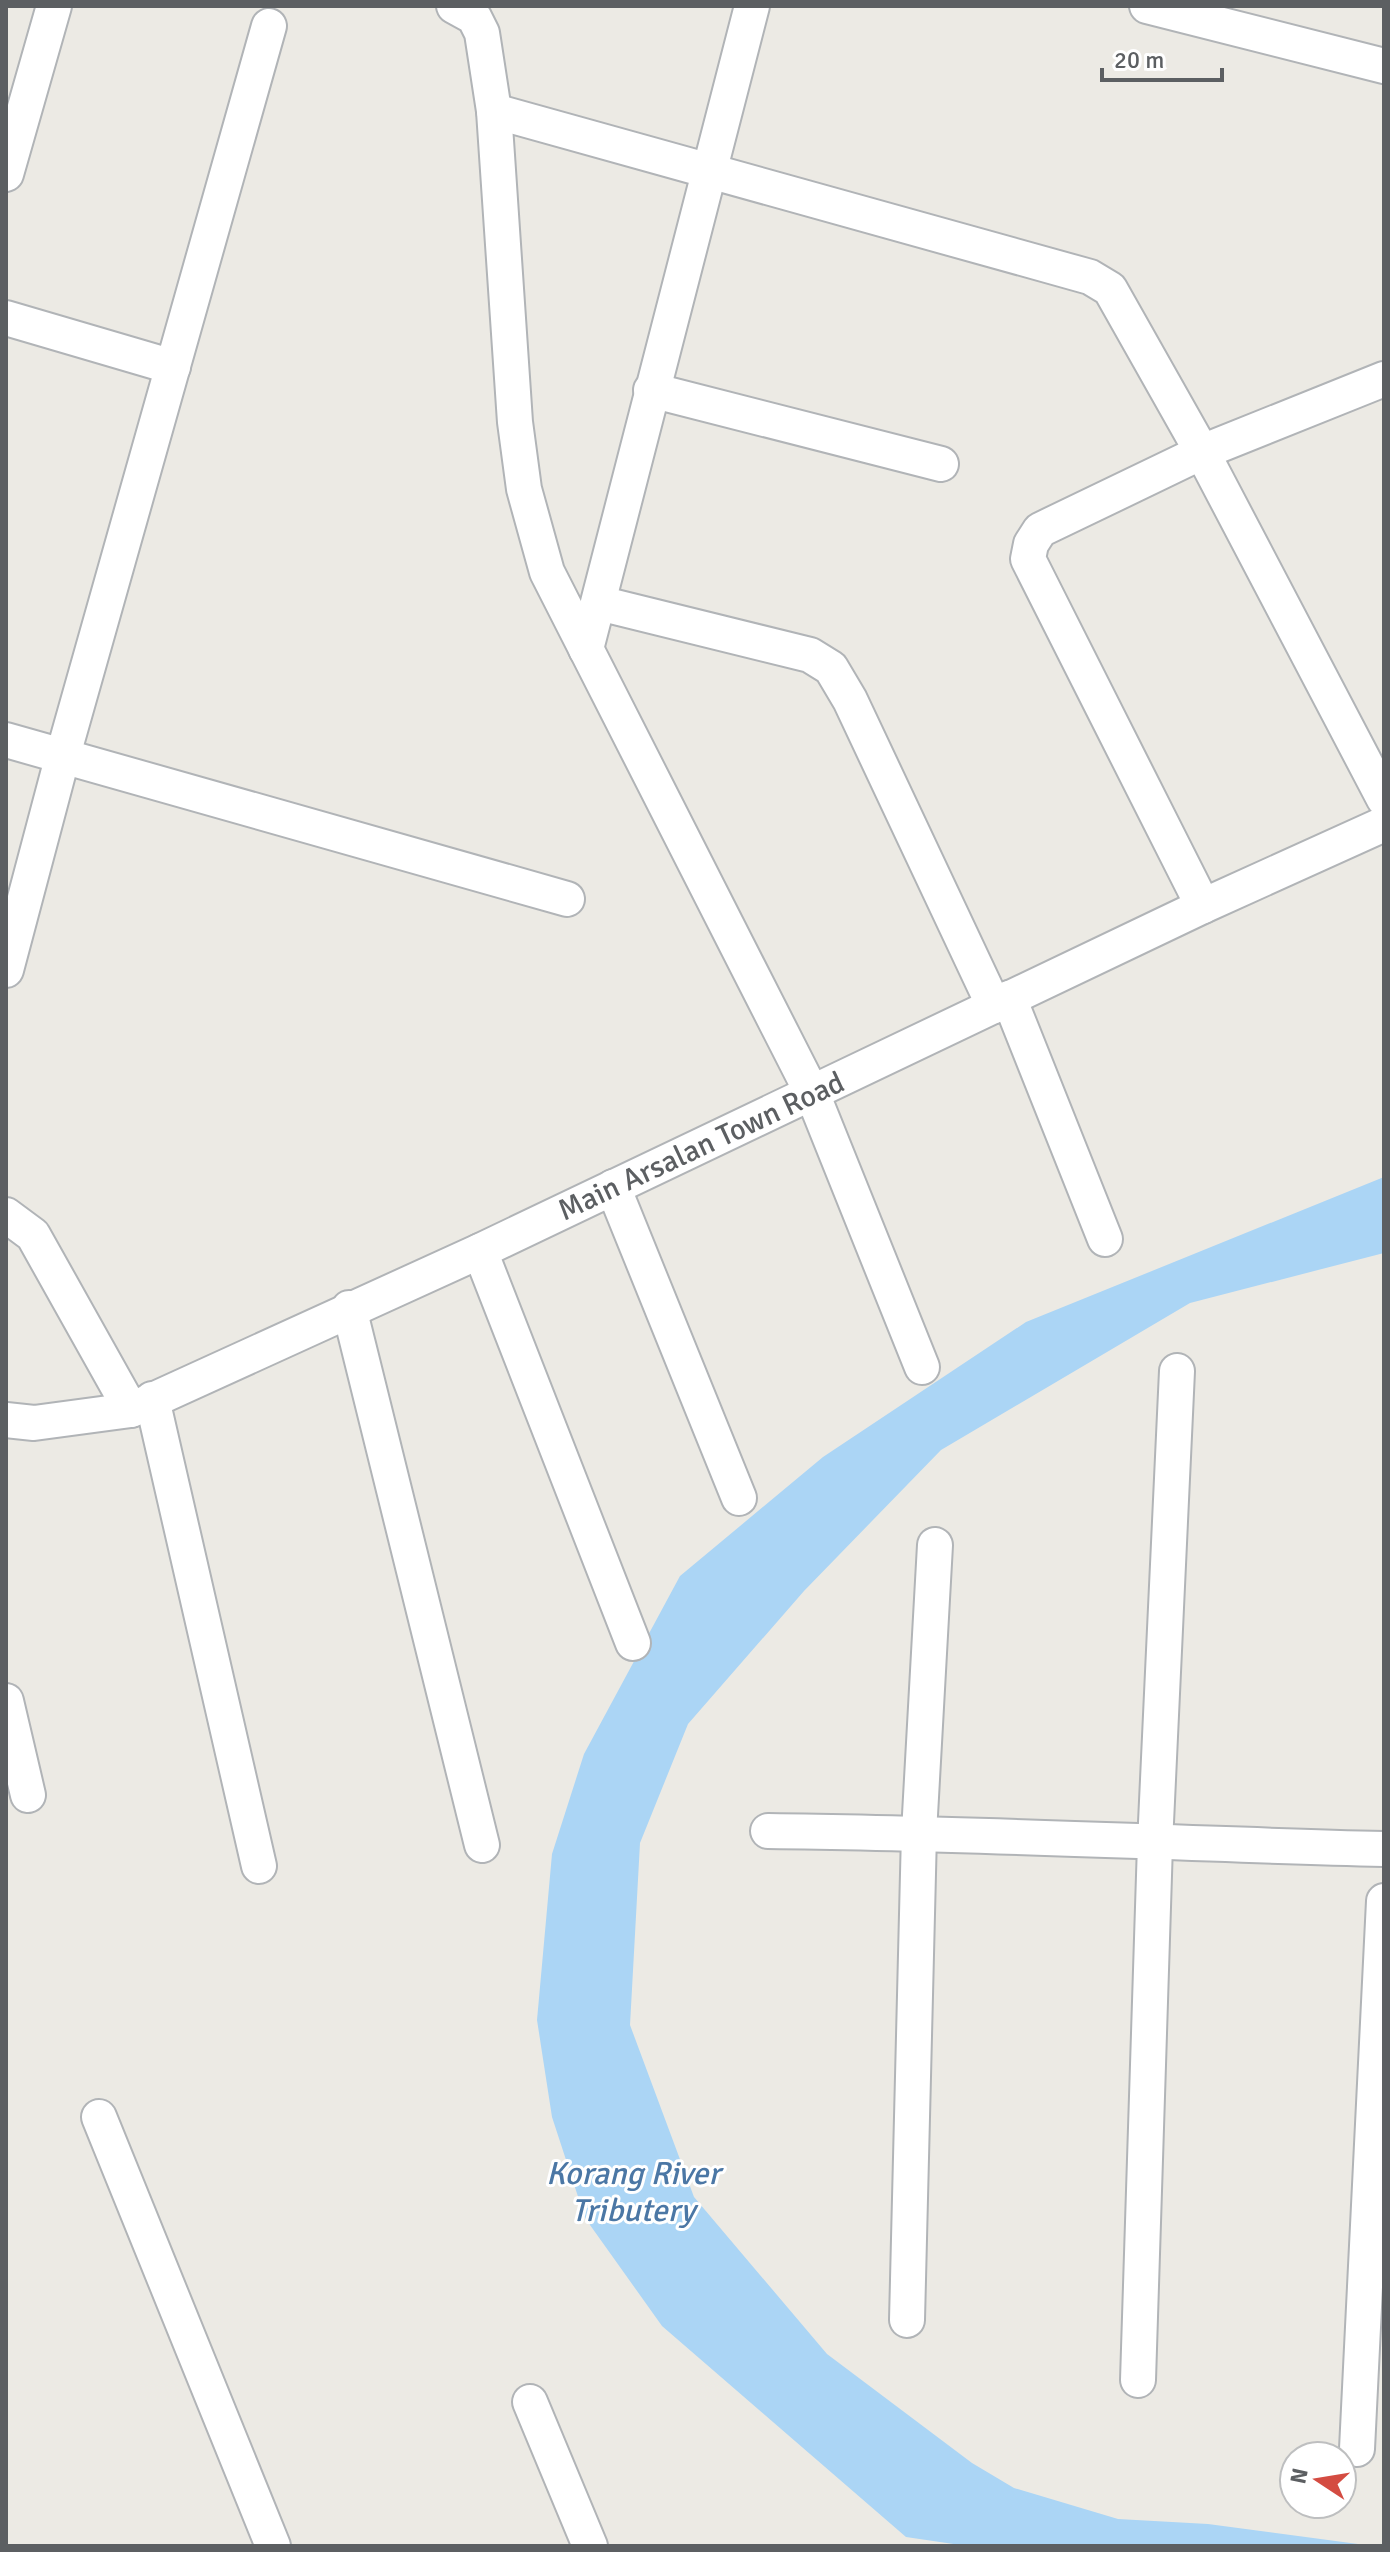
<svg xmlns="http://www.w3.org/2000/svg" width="1390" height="2552" font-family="Signika,sans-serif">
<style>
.water{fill:#abd5f5}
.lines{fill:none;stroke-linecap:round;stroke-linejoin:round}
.street-casing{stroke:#b1b4b7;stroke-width:38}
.street{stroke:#fff;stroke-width:34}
.labels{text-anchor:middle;stroke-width:6;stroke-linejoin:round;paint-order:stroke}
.street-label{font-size:30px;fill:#5c5f62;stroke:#fff}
.water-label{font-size:32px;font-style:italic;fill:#4b77a5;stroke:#fff}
</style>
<rect width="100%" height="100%" fill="#eceae4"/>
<path class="water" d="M 1384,1177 L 1384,1253 L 1190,1303 L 941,1450 L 804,1591 L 688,1724 L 640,1843 L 630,2025 L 694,2197 L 827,2354 L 972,2463 L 1014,2488 L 1118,2519 L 1208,2524 L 1373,2546 L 967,2546 L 906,2537 L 662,2326 L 585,2218 L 552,2117 L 537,2020 L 552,1854 L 584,1754 L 680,1576 L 823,1457 L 1026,1322 Z"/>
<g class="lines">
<g class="street-casing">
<g id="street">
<path d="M 454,6 L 474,17 L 482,33 L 494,111 L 515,422 L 524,489 L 547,572 L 812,1093 L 922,1367"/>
<path d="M 1147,6 L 1384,66"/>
<path d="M 494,111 L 1090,277 L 1110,289 L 1202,452 L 1384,799"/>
<path d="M 6,174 L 54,6"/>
<path d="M 6,318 L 173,367"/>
<path d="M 651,390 L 941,464"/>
<path d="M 599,603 L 810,655 L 831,668 L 850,700 L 994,1006"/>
<path d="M 586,649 L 752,6"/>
<path d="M 6,740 L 567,899"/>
<path d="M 1203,906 L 1028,559 L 1031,544 L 1040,530 L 1202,452 L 1384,379"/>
<path d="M 6,970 L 63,755 L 269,26"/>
<path d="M 1009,998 L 1105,1239"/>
<path d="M 613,1187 L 739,1498"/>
<path d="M 6,1215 L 33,1235 L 131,1410"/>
<path d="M 480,1251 L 633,1643"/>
<path d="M 349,1308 L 482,1845"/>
<path d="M 152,1399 L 259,1866"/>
<path d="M 6,1420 L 34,1423 L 131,1410 L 480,1251 L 1203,906 L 1384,824"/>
<path d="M 6,1701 L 28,1795"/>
<path d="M 768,1831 C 973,1833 1179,1844 1384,1849"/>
<path d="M 99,2117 L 273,2546"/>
<path d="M 907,2320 L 919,1833 L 935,1545"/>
<path d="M 1138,2380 L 1155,1844 L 1177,1371"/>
<path d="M 530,2402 L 590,2546"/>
<path d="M 1357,2449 L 1384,1901"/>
</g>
</g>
<use href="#street" class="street"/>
</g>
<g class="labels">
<g class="street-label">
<text transform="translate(701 1146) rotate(-25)" y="10">Main Arsalan Town Road</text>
</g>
<g class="water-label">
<text x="633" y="2184">Korang River<tspan x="633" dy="37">Tributery</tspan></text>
</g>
</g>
<rect width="1390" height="2552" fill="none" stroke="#5c5f62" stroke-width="16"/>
<g transform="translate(1318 2480) rotate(282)"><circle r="38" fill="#ffffff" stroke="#bebfc0" stroke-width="2"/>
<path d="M0-6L14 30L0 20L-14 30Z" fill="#d44c42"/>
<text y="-12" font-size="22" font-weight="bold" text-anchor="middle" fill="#5c5f62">N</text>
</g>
<path d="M1102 68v12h120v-12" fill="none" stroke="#5c5f62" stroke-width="4"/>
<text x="1114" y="68" font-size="24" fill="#5c5f62" stroke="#ffffff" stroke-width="6" paint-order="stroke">20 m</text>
</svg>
